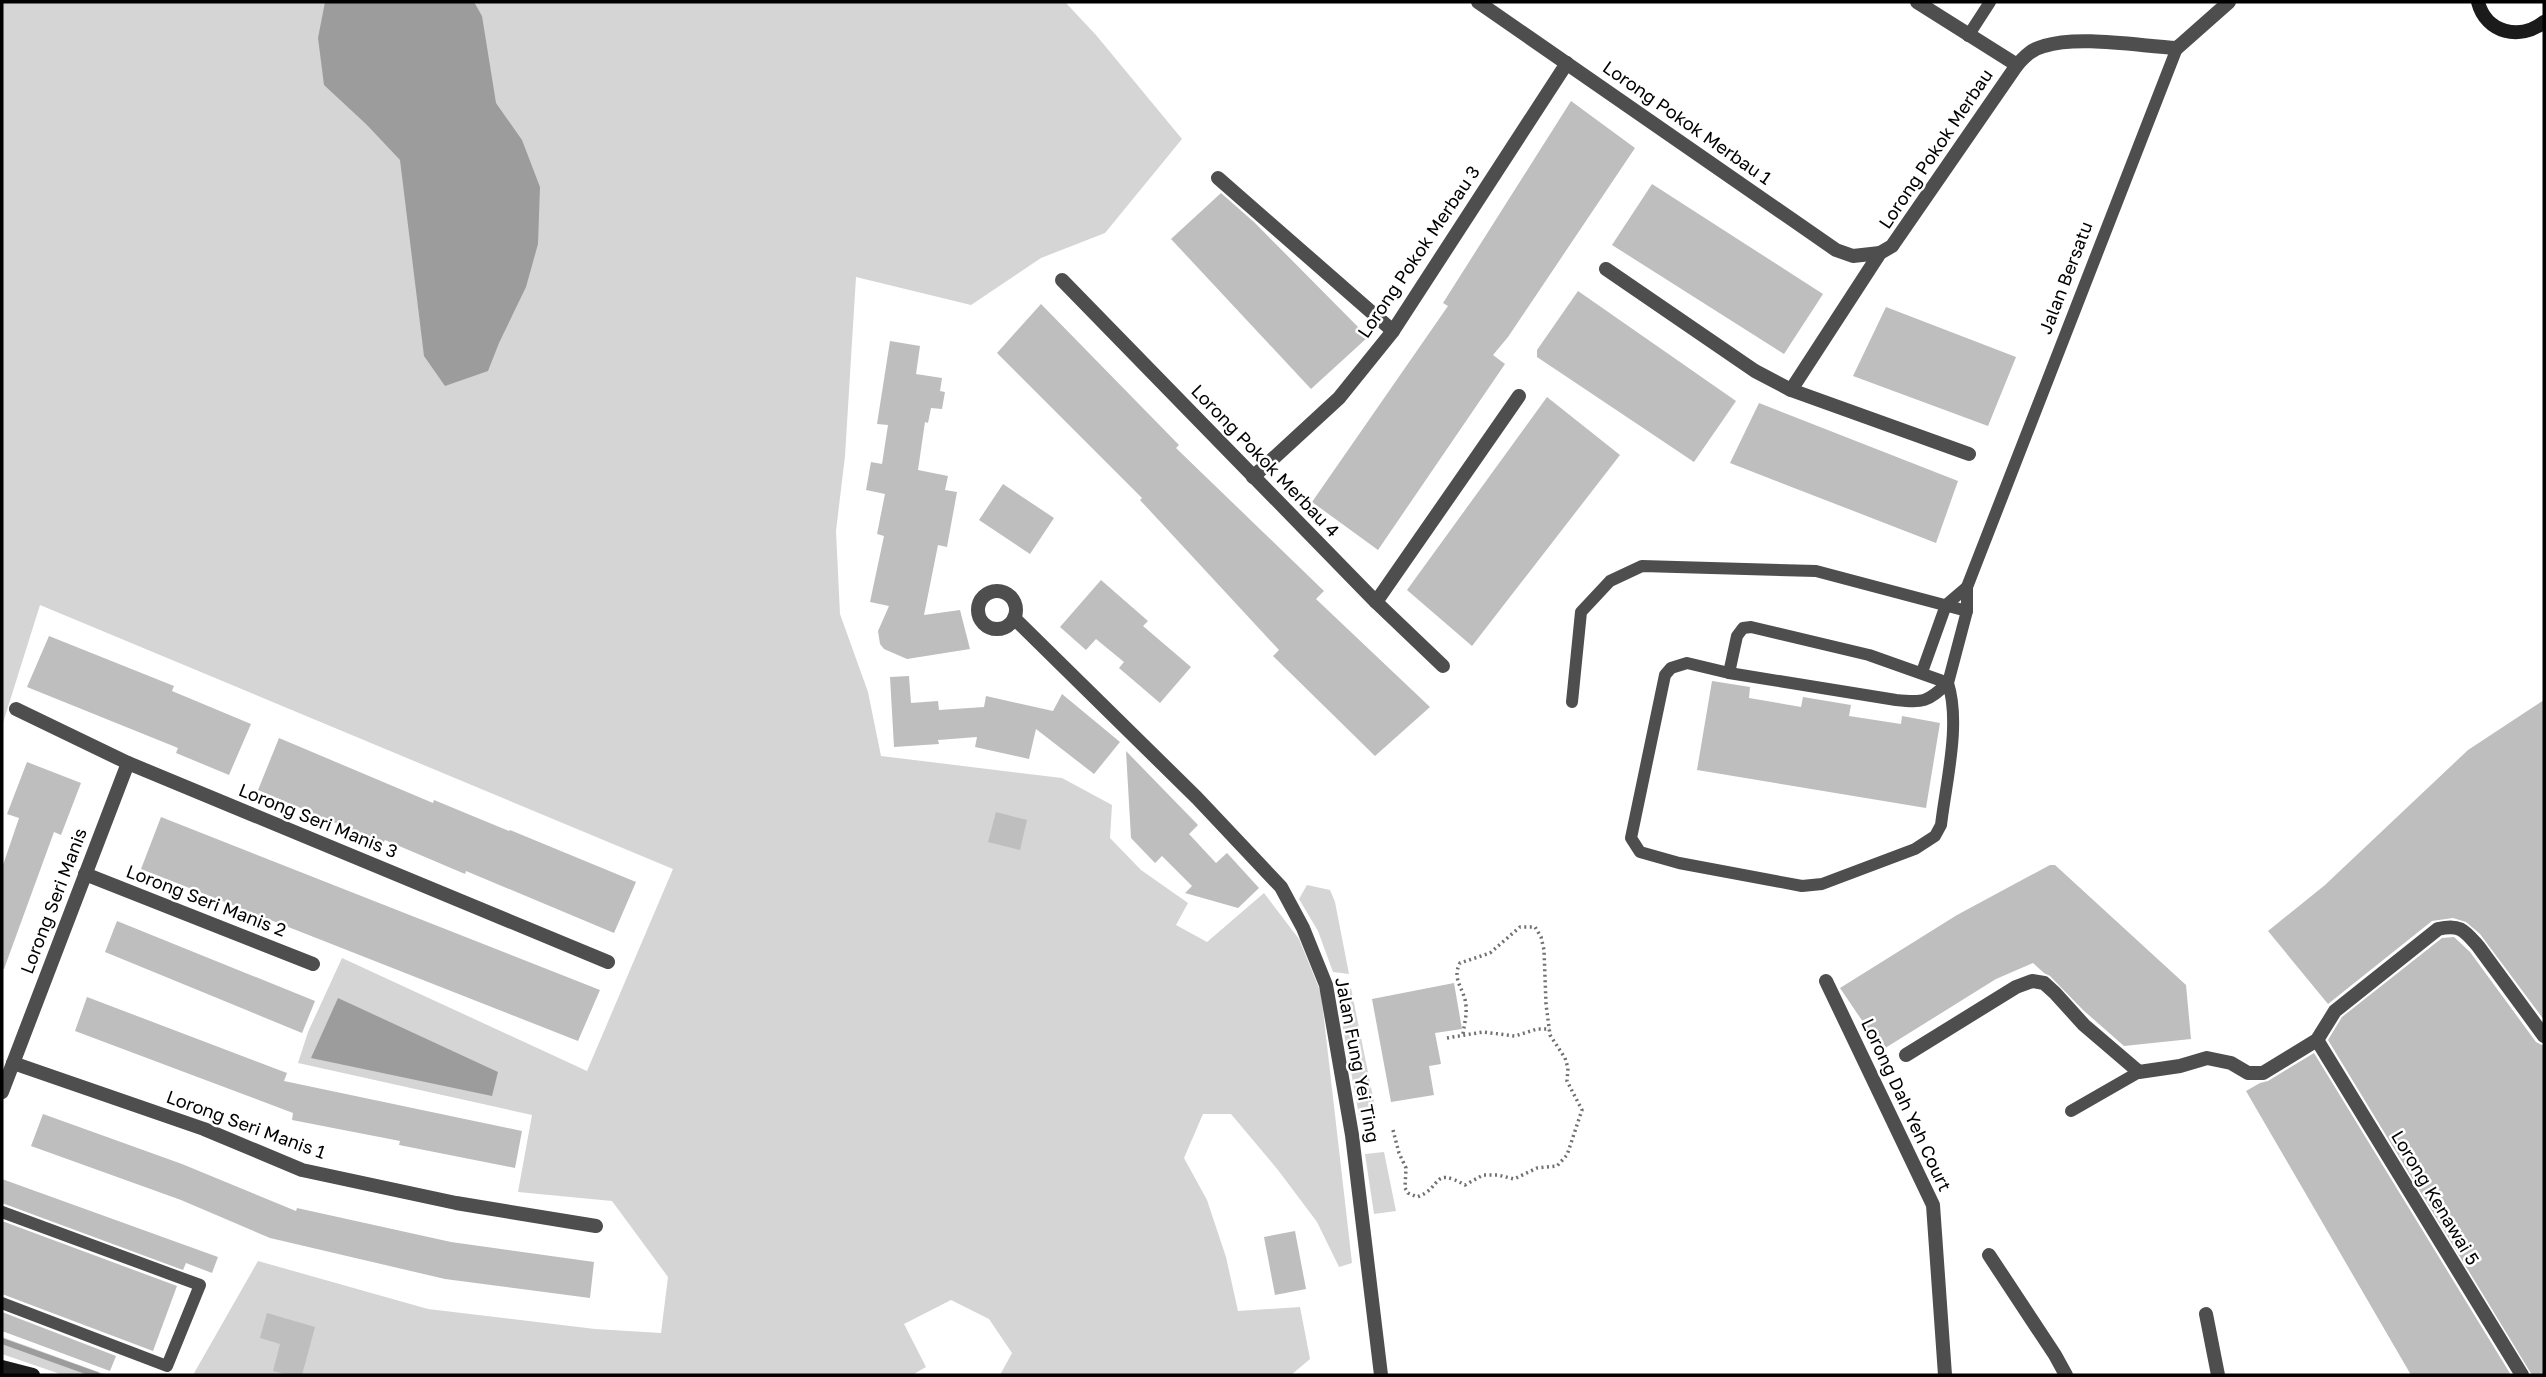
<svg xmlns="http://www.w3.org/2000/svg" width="2546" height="1377" font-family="'Golos Text',sans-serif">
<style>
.green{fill:#d5d5d5}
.water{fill:#9c9c9c}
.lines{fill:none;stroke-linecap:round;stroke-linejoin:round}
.stream{stroke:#9c9c9c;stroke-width:6}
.building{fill:#bebebe}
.path{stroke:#707070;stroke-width:3.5;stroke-dasharray:2 3.5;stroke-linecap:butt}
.lane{stroke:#4e4e4e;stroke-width:12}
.street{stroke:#4e4e4e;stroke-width:14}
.secondary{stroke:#1b1b1b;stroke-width:14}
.labels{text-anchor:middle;stroke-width:5;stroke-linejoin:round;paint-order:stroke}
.street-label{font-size:18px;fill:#000;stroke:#fff}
</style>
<rect width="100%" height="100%" fill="#fff"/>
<g class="green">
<path d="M 2,2 L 1065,2 L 1096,35 L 1182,139 L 1105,233 L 1041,258 L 971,305 L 856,277 L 845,456 L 836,531 L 840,614 L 868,692 L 881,756 L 1062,778 L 1112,805 L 1110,838 L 1141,870 L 1188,903 L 1176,925 L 1207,942 L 1264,893 L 1299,939 L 1321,993 L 1352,1263 L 1339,1267 L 1317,1222 L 1278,1170 L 1231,1114 L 1203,1114 L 1184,1158 L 1207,1200 L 1226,1257 L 1238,1311 L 1300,1307 L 1310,1359 L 1291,1375 L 1000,1375 L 1012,1353 L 989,1319 L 951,1300 L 904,1324 L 926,1367 L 912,1375 L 193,1375 L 258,1261 L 428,1309 L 595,1329 L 661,1333 L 668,1277 L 612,1201 L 518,1192 L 532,1115 L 298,1063 L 308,1032 L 342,958 L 587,1071 L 673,869 L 40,605 L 2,726 Z"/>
<path d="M 1307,885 L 1330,890 L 1335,902 L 1349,974 L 1333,972 L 1318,931 L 1299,899 Z"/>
<path d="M 1351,988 L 1376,1112 L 1359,1115 L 1338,1001 Z"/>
<path d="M 1384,1152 L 1396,1211 L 1374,1214 L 1365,1154 Z"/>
<path d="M 2,1337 L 107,1375 L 63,1375 L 2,1354 Z"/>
</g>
<g class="water">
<path d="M 325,2 L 474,2 L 482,16 L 496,103 L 522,140 L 540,187 L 538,244 L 526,287 L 499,343 L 488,371 L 445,386 L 424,356 L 400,160 L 367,125 L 324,85 L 318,38 Z"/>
<path d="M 338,998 L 498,1072 L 492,1096 L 311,1058 Z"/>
</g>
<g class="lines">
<path class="stream" d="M 2,1341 L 97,1375"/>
</g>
<g class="building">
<path d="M 1571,101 L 1635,148 L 1508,337 L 1493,355 L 1505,364 L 1378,550 L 1312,502 L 1448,306 L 1443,303 Z"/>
<path d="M 1652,184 L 1823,294 L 1784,354 L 1612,245 Z"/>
<path d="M 1221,193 L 1255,223 L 1368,337 L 1311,389 L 1171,239 Z"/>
<path d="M 1578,291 L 1736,401 L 1694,462 L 1537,357 L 1537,350 Z"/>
<path d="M 1041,304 L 1179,445 L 1176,448 L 1324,591 L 1316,599 L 1430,707 L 1375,756 L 1273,656 L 1279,650 L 1140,500 L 1142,498 L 997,353 Z"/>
<path d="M 1886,307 L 2016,357 L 1988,426 L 1853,376 Z"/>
<path d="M 890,341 L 920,346 L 916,374 L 942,378 L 940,391 L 945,392 L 942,409 L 931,408 L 928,423 L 925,422 L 918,470 L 948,476 L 945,490 L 957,492 L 947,547 L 938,545 L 924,615 L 960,610 L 970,649 L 907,659 L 884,649 L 880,644 L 878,631 L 889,606 L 870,602 L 884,536 L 877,534 L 885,494 L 866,490 L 871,462 L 882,464 L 888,425 L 877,424 Z"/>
<path d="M 1547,397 L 1620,455 L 1472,646 L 1407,590 Z"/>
<path d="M 1759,403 L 1958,481 L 1936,543 L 1730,463 Z"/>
<path d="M 1003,484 L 1054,518 L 1030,554 L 979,520 Z"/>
<path d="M 1101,580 L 1148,621 L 1143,626 L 1191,667 L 1160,703 L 1119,668 L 1124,662 L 1096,639 L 1086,650 L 1060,627 Z"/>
<path d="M 49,636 L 174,686 L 172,691 L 251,724 L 229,775 L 176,753 L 178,748 L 27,687 Z"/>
<path d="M 909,676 L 911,703 L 938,701 L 939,710 L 984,707 L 986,696 L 1053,711 L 1062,694 L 1120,742 L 1094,774 L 1036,729 L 1029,759 L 975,747 L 977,737 L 938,740 L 939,744 L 894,747 L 890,677 Z"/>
<path d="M 1712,681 L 1750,687 L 1749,698 L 1801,707 L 1803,697 L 1851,705 L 1849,716 L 1901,724 L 1902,716 L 1940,723 L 1926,808 L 1697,770 Z"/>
<path d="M 2544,700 L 2544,1020 L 2480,934 L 2466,922 L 2453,918 L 2432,921 L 2328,1004 L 2268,931 L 2325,885 L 2468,750 Z"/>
<path d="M 279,738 L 433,803 L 434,800 L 509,831 L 510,830 L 636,882 L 614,933 L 466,871 L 465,874 L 385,840 L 383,843 L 258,790 Z"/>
<path d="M 1126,751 L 1198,825 L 1189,834 L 1216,863 L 1227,853 L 1259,888 L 1238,908 L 1185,893 L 1192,886 L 1162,856 L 1155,863 L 1131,838 Z"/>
<path d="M 27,762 L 81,783 L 61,835 L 54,832 L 4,969 L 2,969 L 2,868 L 19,818 L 7,814 Z"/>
<path d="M 996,812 L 1027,820 L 1020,850 L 988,842 Z"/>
<path d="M 161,817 L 600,990 L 578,1041 L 141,869 Z"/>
<path d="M 2050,865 L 2055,865 L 2186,985 L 2191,1039 L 2124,1046 L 2083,1010 L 2050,976 L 2044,973 L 2033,963 L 1996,979 L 1882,1050 L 1840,988 L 1957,915 Z"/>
<path d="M 117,921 L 315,1001 L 302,1033 L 105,952 Z"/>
<path d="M 2454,937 L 2470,952 L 2536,1042 L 2544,1046 L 2544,1375 L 2532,1375 L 2328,1040 L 2342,1017 L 2442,938 Z"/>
<path d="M 1454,983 L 1462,1029 L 1435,1033 L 1441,1064 L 1429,1066 L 1434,1095 L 1391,1102 L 1372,999 Z"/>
<path d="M 87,997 L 287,1073 L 284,1081 L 522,1131 L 515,1168 L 399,1145 L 400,1141 L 292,1120 L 293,1113 L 75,1031 Z"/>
<path d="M 2314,1053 L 2511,1375 L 2411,1375 L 2246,1091 L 2260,1083 L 2268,1081 Z"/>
<path d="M 43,1114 L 182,1164 L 296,1211 L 297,1208 L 451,1242 L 594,1262 L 590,1298 L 445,1279 L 270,1238 L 181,1200 L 31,1146 Z"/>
<path d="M 2,1179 L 218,1257 L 212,1273 L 186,1263 L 183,1270 L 2,1203 Z"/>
<path d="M 2,1221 L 177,1286 L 153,1351 L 2,1294 Z"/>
<path d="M 1295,1231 L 1306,1289 L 1275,1295 L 1264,1237 Z"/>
<path d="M 2,1312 L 116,1356 L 110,1371 L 2,1331 Z"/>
<path d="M 267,1313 L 315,1327 L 302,1375 L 289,1375 L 273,1371 L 280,1344 L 260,1338 Z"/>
</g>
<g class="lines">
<g class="path">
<path d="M 1447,1038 L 1483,1032 L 1515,1036 L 1537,1029 L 1550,1029"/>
<path d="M 1393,1130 L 1399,1153 L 1406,1168 L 1405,1188 L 1408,1193 L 1417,1197 C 1443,1188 1431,1166 1465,1185 L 1483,1175 L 1498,1175 L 1514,1179 L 1537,1168 L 1557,1166 L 1567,1155 L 1582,1110 L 1567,1081 L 1568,1068 L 1565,1058 L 1550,1035 L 1546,1004 L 1544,950 L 1541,937 L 1535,927 L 1520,927 L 1490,953 L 1460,963 C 1451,980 1465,989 1466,1006 C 1467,1015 1464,1025 1463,1034"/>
</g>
<g class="lane">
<path d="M 1968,36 L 1990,2"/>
<path d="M 1922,672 L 1946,605 L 1967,587"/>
<path d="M 1729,673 L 1737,636 L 1743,628 L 1751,627 L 1869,655 L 1948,683"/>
<path d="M 1948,683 C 1927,702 1924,703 1896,700 L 1729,673 L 1687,663 L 1671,668 L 1665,675 L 1631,838 L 1640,852 L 1679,863 L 1802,886 L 1822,884 L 1915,849 L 1935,836 L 1941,825 C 1946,782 1961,724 1948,683 L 1967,611 L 1967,587 L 2177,48"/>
<path d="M 1572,702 L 1581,612 L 1610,581 L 1642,566 L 1816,571 L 1967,611"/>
<path d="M 2071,1111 L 2139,1072"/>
<path d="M 2,1212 L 200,1285 L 167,1366 L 2,1303"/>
</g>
<g class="street">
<path d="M 1478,2 L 1836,250 L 1853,256 L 1880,253"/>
<path d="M 1917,2 L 2017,65"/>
<path d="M 1218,178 L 1393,331"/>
<path d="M 1606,269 L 1755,371 L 1791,390 L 1969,454"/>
<path d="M 1062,280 L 1376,602 L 1443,666"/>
<path d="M 1791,390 L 1880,253 L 1892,246 L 2017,65 C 2025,56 2032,49 2044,46 C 2079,35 2139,46 2177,48 L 2229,2"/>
<path d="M 1253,477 L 1339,398 L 1393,331 L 1567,63"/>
<circle cx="997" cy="610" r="19"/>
<path d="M 1376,602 L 1519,396"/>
<path d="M 1014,618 L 1197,798 L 1281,887 L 1303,928 L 1326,985 L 1352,1135 L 1381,1375"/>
<path d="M 16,709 L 128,763 L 608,962"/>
<path d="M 85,874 L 313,964"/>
<path d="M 1826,981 L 1933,1205 L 1945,1375"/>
<path d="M 2317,1040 L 2522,1375"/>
<path d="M 1906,1055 L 2016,987 L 2032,981 L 2044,983 L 2055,993 L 2084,1025 L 2139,1072 L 2180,1066 L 2207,1058 L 2231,1063 L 2248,1073 L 2263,1073 L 2317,1040 L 2335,1011 L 2438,929 C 2460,924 2464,930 2478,946 L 2544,1036"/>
<path d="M 13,1063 L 204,1129 L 302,1170 L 456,1203 L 596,1226"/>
<path d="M 2,1092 L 128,763"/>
<path d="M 1989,1255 L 2055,1355 L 2066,1375"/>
<path d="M 2206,1314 L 2218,1375"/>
</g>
<g class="secondary">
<path d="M 2478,2 C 2486,33 2520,41 2544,22"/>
<path d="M 2,1367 L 33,1375"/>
</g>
</g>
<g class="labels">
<g class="street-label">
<text transform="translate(1687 123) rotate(35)" y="6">Lorong Pokok Merbau 1</text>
<text transform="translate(1936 149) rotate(-56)" y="6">Lorong Pokok Merbau</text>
<text transform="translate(1419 252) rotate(-56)" y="6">Lorong Pokok Merbau 3</text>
<text transform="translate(2066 278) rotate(-69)" y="6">Jalan Bersatu</text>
<text transform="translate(1265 461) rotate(46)" y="6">Lorong Pokok Merbau 4</text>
<text transform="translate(318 821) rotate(22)" y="6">Lorong Seri Manis 3</text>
<text transform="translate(54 901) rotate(-69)" y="6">Lorong Seri Manis</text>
<text transform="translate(206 901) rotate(21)" y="6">Lorong Seri Manis 2</text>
<text transform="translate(1357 1060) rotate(79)" y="6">Jalan Fung Yei Ting</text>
<text transform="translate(1906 1105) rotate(65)" y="6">Lorong Dah Yeh Court</text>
<text transform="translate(246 1125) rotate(20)" y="6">Lorong Seri Manis 1</text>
<text transform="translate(2435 1198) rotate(59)" y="6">Lorong Kenawai 5</text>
</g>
</g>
<rect width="2546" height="1377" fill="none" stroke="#000000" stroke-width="7"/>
</svg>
